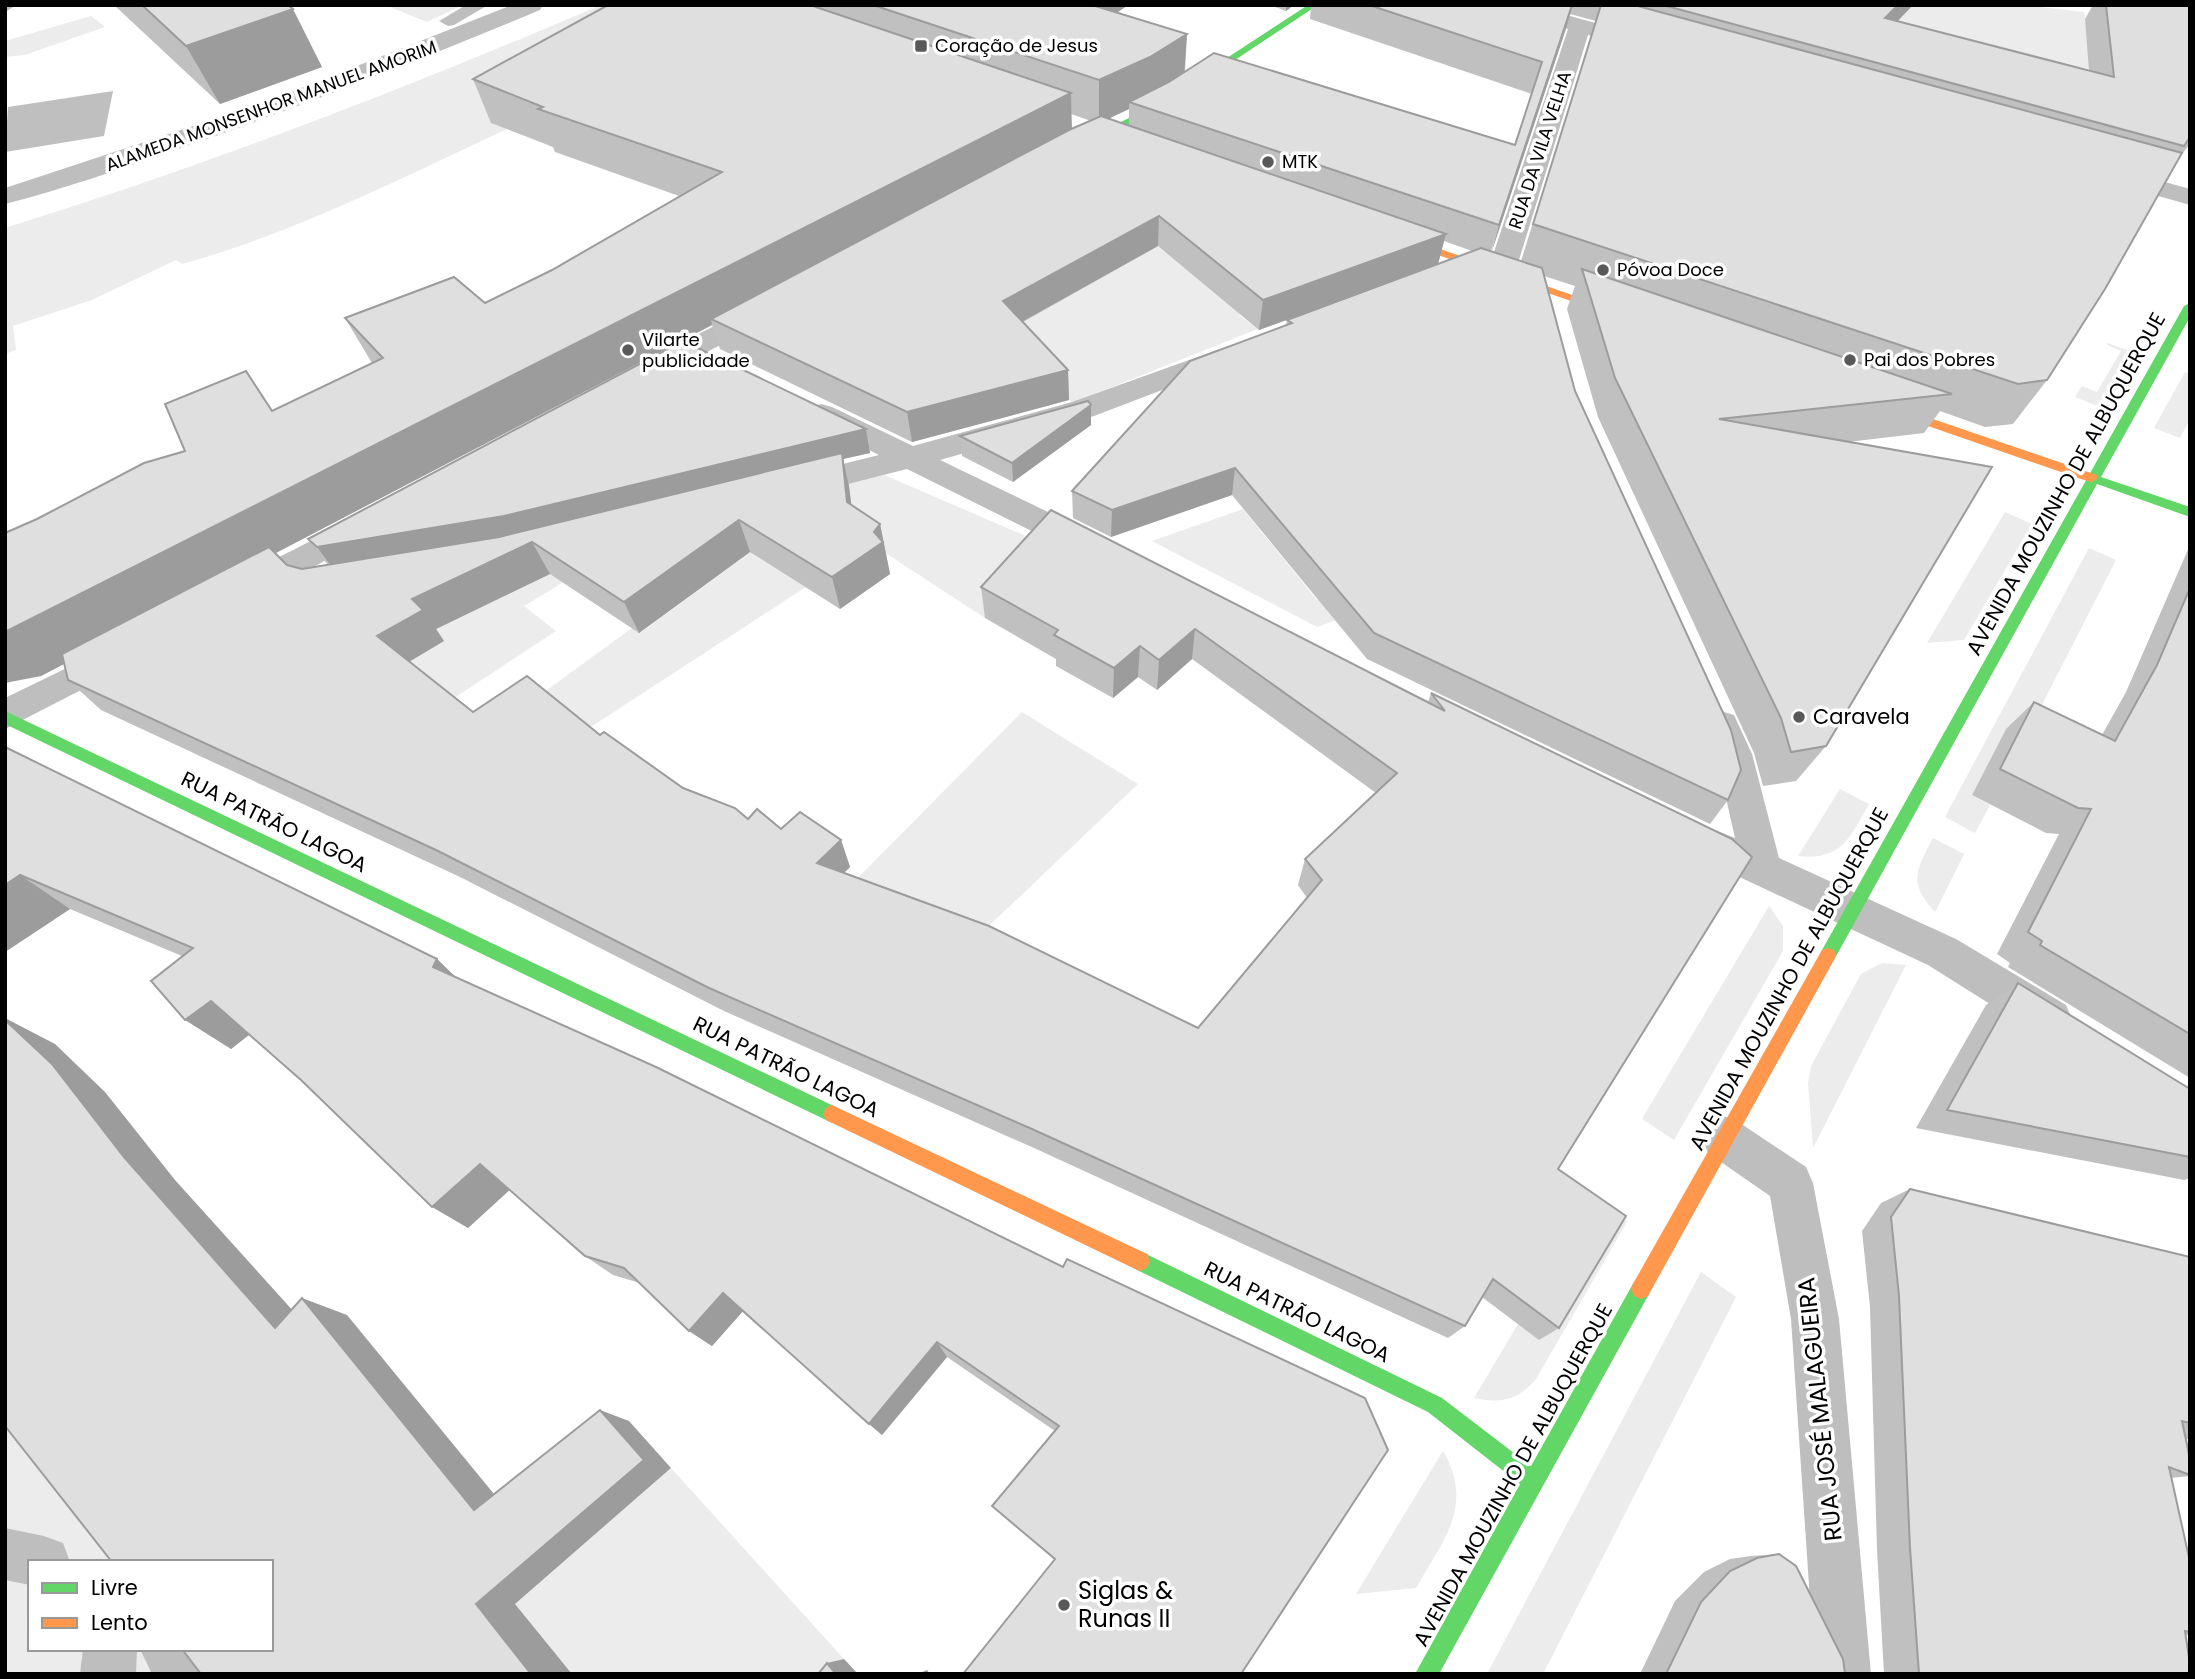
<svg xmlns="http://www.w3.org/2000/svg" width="2195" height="1679" font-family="Poppins,sans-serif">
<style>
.green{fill:#ececec}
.water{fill:#bfbfbf}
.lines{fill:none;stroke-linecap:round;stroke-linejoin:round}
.lane{fill:#bebebe;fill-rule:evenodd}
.street{fill:#bebebe;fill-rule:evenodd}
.fast{fill:#63d668;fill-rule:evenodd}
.slow{fill:#ff974d;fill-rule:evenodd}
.wall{fill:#c0c0c0;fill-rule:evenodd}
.shaded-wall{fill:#9c9c9c}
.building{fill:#dfdfdf;stroke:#9c9c9c;stroke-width:2}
.poi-dot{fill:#595959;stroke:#fff;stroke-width:2.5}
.labels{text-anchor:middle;stroke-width:7;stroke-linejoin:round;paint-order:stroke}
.far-poi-label{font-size:18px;fill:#000;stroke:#fff;text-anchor:start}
.far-street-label{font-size:18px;fill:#000;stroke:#fff}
.street-label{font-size:21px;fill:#000;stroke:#fff}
.poi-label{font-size:21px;fill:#000;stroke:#fff;text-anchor:start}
.near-street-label{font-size:24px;fill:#000;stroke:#fff}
.near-poi-label{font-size:24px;fill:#000;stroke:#fff;text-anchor:start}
</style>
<rect width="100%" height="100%" fill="#fff"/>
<g class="green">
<path d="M 385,5 L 463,5 L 427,22 Z"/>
<path d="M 601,5 L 627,5 L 491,122 L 507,129 C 402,178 294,233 182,264 L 176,260 L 92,300 L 13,326 L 16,350 L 5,354 L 5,228 C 208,165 405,89 601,5 Z"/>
<path d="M 1883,5 L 2023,5 L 2084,12 L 2092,69 L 1883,40 Z"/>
<path d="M 91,16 L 105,27 L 25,55 L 5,57 L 5,41 Z"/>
<path d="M 1158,246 L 1184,267 L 1261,301 L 1239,315 L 1258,329 L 1072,403 L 1020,347 L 974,348 Z"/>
<path d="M 2108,343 L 2132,352 L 2100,407 L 2075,397 L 2082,386 L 2097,392 L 2121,351 L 2107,345 Z"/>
<path d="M 2185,372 L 2190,374 L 2190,419 L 2180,438 L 2154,428 Z"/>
<path d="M 884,475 L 1049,546 L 985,618 L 818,509 L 850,497 L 849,483 Z"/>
<path d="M 1243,509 L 1317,600 L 1456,545 L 1478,570 L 1317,627 L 1152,541 Z"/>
<path d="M 2005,512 L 2032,524 L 1964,640 L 1927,643 Z"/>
<path d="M 2089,548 L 2116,560 L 2025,738 L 2006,729 L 1972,795 L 1990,805 L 1975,833 L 1945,817 Z"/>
<path d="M 753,550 L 806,587 L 580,734 L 536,698 L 632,628 L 640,633 Z"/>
<path d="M 575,561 L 585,569 L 524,606 L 556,631 L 445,704 L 404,664 L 444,641 L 429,625 Z"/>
<path d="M 1022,712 L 1138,784 L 971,943 L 828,908 Z"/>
<path d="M 1840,789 L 1869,804 C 1850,837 1842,861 1798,856 Z"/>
<path d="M 1933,838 L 1964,854 L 1935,912 C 1908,882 1916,871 1933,838 Z"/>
<path d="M 1769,906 L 1783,926 L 1783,951 L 1674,1140 L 1642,1119 Z"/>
<path d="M 1882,963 L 1906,965 L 1813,1148 L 1808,1083 L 1811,1066 L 1861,974 Z"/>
<path d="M 1593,1198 L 1627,1222 L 1536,1379 C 1518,1400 1502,1404 1474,1398 L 1518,1324 L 1539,1339 Z"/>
<path d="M 1701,1272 L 1736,1297 L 1543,1674 L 1487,1674 Z"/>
<path d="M 5,1357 L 171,1562 L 30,1562 L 30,1649 L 243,1649 L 263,1674 L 5,1674 Z"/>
<path d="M 1443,1451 C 1475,1506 1443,1540 1416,1588 L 1356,1594 Z"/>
<path d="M 671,1468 L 844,1659 L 832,1674 L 572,1674 L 515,1604 Z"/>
</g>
<path class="water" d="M 113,91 L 104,136 L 5,152 L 8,107 Z"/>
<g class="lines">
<path class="lane" d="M 466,5 L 488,5 L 454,25 L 448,26 L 439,21 Z"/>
<g class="street">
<path d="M 5,5 L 17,5 L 5,12 Z"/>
<path d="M 512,5 L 543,5 L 540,10 C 420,60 300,107 178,149 C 121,169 63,189 5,204 L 5,188 L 263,103 Z"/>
<path d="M 1493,5 L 1530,5 L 1650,38 L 1653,43 L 1642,50 L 1588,35 L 1515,273 L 1511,279 L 1491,279 L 1487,273 L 1568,29 L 1496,10 Z"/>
<path d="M 2111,167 L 2190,189 L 2190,205 L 2102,180 L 2098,175 L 2102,170 Z"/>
<path d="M 762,302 L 772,305 L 776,311 L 772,317 L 659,378 L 649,380 L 639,378 L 634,371 L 639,364 Z"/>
<path d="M 1228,346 L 1238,349 L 1242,355 L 1238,361 L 1094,416 L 940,460 L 1100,537 L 1104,545 L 1100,553 L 1088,557 L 1076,553 L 907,469 L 797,497 L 786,494 L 781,486 L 786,478 L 879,455 L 810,421 L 806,414 L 810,407 L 821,404 L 832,407 L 913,446 L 1072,402 Z"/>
<path d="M 362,515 L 373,518 L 378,526 L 373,534 L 254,600 L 242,603 L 230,600 L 225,591 L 230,582 Z"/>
<path d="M 114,645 L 126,649 L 131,658 L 126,667 L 5,729 L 5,698 Z"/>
<path d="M 1721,711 L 1734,715 L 1752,754 L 1779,858 L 1956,939 L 2066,1005 L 2072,1019 L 2066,1033 L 2051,1038 L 2036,1033 L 1928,965 L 1686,852 L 1681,840 L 1686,828 L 1700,824 L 1735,838 L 1716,754 L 1703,725 L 1708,715 Z"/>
<path d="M 1724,1116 L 1740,1123 L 1806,1167 L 1813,1183 L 1839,1319 L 1871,1674 L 1815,1674 L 1791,1319 L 1770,1196 L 1708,1153 L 1702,1138 L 1708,1123 Z"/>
<path d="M 5,1528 L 44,1536 L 63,1543 L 70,1562 L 30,1562 L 30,1585 L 5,1580 Z"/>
<path d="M 83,1649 L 137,1649 L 136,1674 L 80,1674 Z"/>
<path d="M 140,1649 L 203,1649 L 215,1674 L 152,1674 Z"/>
</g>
<g class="fast">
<path d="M 1308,5 L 1318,5 L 1161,109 L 1106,136 L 1097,134 L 1155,105 Z"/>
<path d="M 2190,303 L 2190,317 L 2101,477 L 2190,507 L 2190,517 L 2097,484 L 1834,960 L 1828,962 L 1822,960 L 1820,955 L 1822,950 L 2184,306 Z"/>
<path d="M 5,711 L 838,1108 L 841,1114 L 838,1120 L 832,1123 L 826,1120 L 5,724 Z"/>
<path d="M 1140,1251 L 1442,1398 L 1531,1466 L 1634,1282 L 1641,1279 L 1648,1282 L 1651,1289 L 1648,1296 L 1439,1674 L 1415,1674 L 1520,1484 L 1428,1412 L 1133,1268 L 1130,1261 L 1133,1254 Z"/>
</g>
<g class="slow">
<path d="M 1389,234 L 1397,234 L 1627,314 L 1621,318 L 1617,317 L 1389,238 Z"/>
<path d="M 1883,402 L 2097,475 L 2098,478 L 2092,482 L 2087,481 L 1879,409 L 1879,403 Z"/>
<path d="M 1828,948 L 1834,950 L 1836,955 L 1834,960 L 1648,1296 L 1641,1299 L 1634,1296 L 1631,1289 L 1634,1282 L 1822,950 Z"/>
<path d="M 832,1105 L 1147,1254 L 1150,1261 L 1147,1268 L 1140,1271 L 1133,1268 L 826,1120 L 823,1114 L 826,1108 Z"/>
</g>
</g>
<g class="wall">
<path d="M 114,5 L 288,5 L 322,67 L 220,104 Z"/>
<path d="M 608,5 L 1128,5 L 1117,13 L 1187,34 L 1185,72 L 1515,145 L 1532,94 L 1310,19 L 1311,5 L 1913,5 L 1898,21 L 2089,71 L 2085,19 L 2093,5 L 2190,5 L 2190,144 L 2177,160 L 2047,380 L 2013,424 L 1985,427 L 1940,411 L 1924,433 L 1848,442 L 1826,746 L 1796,781 L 1763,786 L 1754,753 L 1598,417 L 1567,309 L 1575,286 L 1544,276 L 1575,391 L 1728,800 L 1710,824 L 1367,659 L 1232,495 L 1111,537 L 1073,518 L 1072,491 L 1286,325 L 1287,320 L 1259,330 L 1158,246 L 1023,322 L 1068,370 L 1069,400 L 912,442 L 720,349 L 712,325 L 275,553 L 287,565 L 302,569 L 328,565 L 308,539 L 866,429 L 870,453 L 843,459 L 849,486 L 851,504 L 880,524 L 890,574 L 840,609 L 750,552 L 639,633 L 550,574 L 436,629 L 444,641 L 409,662 L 473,712 L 600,735 L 683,788 L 748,819 L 781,829 L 841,840 L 850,867 L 844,873 L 1198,1028 L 1307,898 L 1298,885 L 1305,859 L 1376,793 L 1192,659 L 1157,690 L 1138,677 L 1113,698 L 1056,666 L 1056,659 L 985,618 L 981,587 L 1051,510 L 1428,702 L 1431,693 L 1732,839 L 1558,1169 L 1559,1328 L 1539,1340 L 1482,1297 L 1465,1326 L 1448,1338 L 1034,1148 L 724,1011 L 460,877 L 101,710 L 68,680 L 64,664 L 41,676 L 185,451 L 246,371 L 273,411 L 372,363 L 345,318 L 485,303 L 552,270 L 679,196 L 555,152 L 553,147 L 491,123 L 473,79 ZM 1570,14 L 1596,21 L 1521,261 L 1491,251 ZM 1129,109 L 1129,126 L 1108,119 ZM 1071,114 L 1091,121 L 1072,129 ZM 1444,241 L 1472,251 L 1438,264 Z"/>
<path d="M 1270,5 L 1294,5 L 1286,11 Z"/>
<path d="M 1091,405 L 1091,425 L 1013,482 L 962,456 L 960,436 Z"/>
<path d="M 2190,545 L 2190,1078 L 2008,967 L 2010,963 L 1997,954 L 2059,834 L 2046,833 L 1972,795 L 2006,729 L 2034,702 L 2102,735 L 2126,692 Z"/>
<path d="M 5,747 L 437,959 L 456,978 L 1063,1267 L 1055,1559 L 1055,1431 L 947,1357 L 882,1435 L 743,1311 L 712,1346 L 689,1331 L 640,1283 L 613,1275 L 585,1256 L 509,1190 L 468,1228 L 249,1035 L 231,1049 L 182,956 L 70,909 L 5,952 Z"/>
<path d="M 2018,983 L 2190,1089 L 2190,1178 L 2184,1180 L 1916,1128 L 1986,1005 Z"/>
<path d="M 1910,1189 L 2190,1257 L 2190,1439 L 2186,1439 L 2190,1459 L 2190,1476 L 2171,1478 L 2190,1562 L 2190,1635 L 2186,1635 L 2190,1674 L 1884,1674 L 1877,1550 L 1870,1307 L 1862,1231 L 1881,1203 Z"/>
<path d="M 1779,1554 L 1845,1674 L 1640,1674 L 1675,1601 L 1704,1572 L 1730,1559 L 1751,1556 Z"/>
</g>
<g class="shaded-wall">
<path d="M 1073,5 L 1128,5 L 1073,42 Z"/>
<path d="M 1286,5 L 1294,5 L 1286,11 Z"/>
<path d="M 1573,5 L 1565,32 L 1490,257 L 1499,225 Z"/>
<path d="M 1898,5 L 1913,5 L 1870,49 L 1885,18 Z"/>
<path d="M 293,9 L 322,67 L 220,104 L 186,46 Z"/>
<path d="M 1187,34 L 1184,76 L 1129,102 L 1129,109 L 1099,123 L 1099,80 Z"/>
<path d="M 1071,93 L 1072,136 L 711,319 L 712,325 L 41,676 L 5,683 L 5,632 Z"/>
<path d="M 1159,216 L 1158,246 L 1005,331 L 1003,301 Z"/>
<path d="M 1446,234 L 1438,264 L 1259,330 L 1263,300 Z"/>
<path d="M 1068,370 L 1069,400 L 912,442 L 907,412 Z"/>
<path d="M 1091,405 L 1091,425 L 1013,482 L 1012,463 Z"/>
<path d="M 866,429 L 870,453 L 843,459 L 849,486 L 855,534 L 847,502 L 516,539 L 334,570 L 317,547 Z"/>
<path d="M 1235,468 L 1232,495 L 1111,537 L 1112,510 Z"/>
<path d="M 739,520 L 750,552 L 639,633 L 624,602 Z"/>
<path d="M 880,524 L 890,574 L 840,609 L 832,577 L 874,532 Z"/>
<path d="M 532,542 L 550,574 L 436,629 L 444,641 L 400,667 L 377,636 L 412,599 Z"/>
<path d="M 1195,629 L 1192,659 L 1157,690 L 1159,660 Z"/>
<path d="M 1140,646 L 1138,677 L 1113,698 L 1114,668 Z"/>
<path d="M 841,840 L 850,867 L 827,889 L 817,863 Z"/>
<path d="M 20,875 L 70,909 L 5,952 L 5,885 Z"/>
<path d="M 437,959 L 469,990 L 433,967 Z"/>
<path d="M 211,1001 L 254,1031 L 231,1049 L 185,1020 Z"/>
<path d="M 5,1018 L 55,1044 L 105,1092 L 175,1180 L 322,1343 L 275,1328 L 124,1157 L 5,1020 Z"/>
<path d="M 480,1164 L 513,1187 L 468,1228 L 432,1207 Z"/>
<path d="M 723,1293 L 744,1310 L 712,1346 L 689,1331 Z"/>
<path d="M 302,1298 L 347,1315 L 512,1516 L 474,1510 Z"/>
<path d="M 937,1342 L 947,1357 L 882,1435 L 869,1424 Z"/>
<path d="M 600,1410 L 629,1421 L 671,1468 L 515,1604 L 572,1674 L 531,1674 L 476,1604 Z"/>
<path d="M 844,1659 L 858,1674 L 836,1674 L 827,1663 Z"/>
<path d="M 927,1670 L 930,1674 L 918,1674 Z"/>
</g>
<g class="building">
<path d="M 142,5 L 288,5 L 293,9 L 186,46 Z"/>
<path d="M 608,5 L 810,5 L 1071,93 L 5,632 L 5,533 L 37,519 L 144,463 L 185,451 L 165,404 L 246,371 L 272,411 L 383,358 L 345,318 L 454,277 L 485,303 L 552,270 L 722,172 L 538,109 L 543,107 L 473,79 Z"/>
<path d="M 873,5 L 1092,5 L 1187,34 L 1150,57 L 1099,80 Z"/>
<path d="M 1369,5 L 1572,5 L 1499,225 L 1129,102 L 1169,82 L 1214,53 L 1515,145 L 1542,62 Z"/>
<path d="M 1601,5 L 1634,5 L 2182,153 L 2105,289 L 2047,380 L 2018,384 L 1533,224 Z"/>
<path d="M 1663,5 L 1898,5 L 1885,18 L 2114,77 L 2106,5 L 2190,5 L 2190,137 L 2184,146 Z"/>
<path d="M 1101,116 L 1446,234 L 1263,300 L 1159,216 L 1003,301 L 1068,370 L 907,412 L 711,319 L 1069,130 Z"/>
<path d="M 1481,248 L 1542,268 L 1575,391 L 1731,730 L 1741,770 L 1728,800 L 1374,633 L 1235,468 L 1112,510 L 1072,491 L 1190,361 L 1292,323 L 1287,320 Z"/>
<path d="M 1582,269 L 1952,394 L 1719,419 L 1992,467 L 1826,746 L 1791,752 L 1781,718 L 1615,378 Z"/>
<path d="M 683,341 L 866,429 L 504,516 L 317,547 L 308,539 Z"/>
<path d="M 1088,401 L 1091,405 L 1012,463 L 960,436 Z"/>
<path d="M 842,453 L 847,502 L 880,524 L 874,532 L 883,542 L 832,577 L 739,520 L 624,602 L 532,542 L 412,599 L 423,610 L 377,636 L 473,712 L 527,676 L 600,735 L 604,732 L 683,788 L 735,808 L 748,819 L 757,809 L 781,829 L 800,812 L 841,840 L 817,863 L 989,926 L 1198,1028 L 1322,880 L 1305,859 L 1397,773 L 1195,629 L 1159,660 L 1140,646 L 1114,668 L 1054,635 L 1058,630 L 981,587 L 1051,510 L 1445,711 L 1431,693 L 1732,839 L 1752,857 L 1558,1169 L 1626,1216 L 1559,1328 L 1493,1279 L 1465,1326 L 1032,1129 L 709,988 L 436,850 L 68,680 L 62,654 L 269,547 L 287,565 L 302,569 L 499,537 Z"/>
<path d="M 2190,588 L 2190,1034 L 2040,945 L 2042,941 L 2028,932 L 2091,809 L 2078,808 L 2000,769 L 2034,702 L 2115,741 L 2157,665 Z"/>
<path d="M 5,747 L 437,959 L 433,967 L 656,1067 L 1063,1267 L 1067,1259 L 1365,1398 L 1388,1450 L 1241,1674 L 963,1674 L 1055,1559 L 992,1506 L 1059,1426 L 937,1342 L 869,1424 L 723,1293 L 689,1331 L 624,1268 L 585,1256 L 480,1164 L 432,1207 L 301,1080 L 211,1001 L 185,1020 L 151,981 L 193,948 L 20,875 L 5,885 Z"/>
<path d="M 2018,983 L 2190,1089 L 2190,1157 L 1947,1110 Z"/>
<path d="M 5,1020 L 52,1064 L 124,1157 L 275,1328 L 302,1298 L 474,1510 L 600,1410 L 644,1460 L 476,1604 L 531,1674 L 201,1674 L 182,1649 L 271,1649 L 271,1562 L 112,1562 L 5,1426 Z"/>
<path d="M 1910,1189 L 2190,1257 L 2190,1423 L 2182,1421 L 2190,1459 L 2190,1475 L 2169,1467 L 2190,1562 L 2190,1632 L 2185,1631 L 2190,1664 L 2190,1674 L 1919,1674 L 1910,1548 L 1899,1296 L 1891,1217 Z"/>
<path d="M 1779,1554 L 1796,1566 L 1843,1659 L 1845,1674 L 1666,1674 L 1701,1602 L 1730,1571 L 1757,1558 Z"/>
<path d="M 827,1663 L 836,1674 L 818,1674 Z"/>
</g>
<g class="poi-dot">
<rect x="914" y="39" width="14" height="14" rx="3.5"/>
<circle cx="1268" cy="162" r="7"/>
<circle cx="1603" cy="270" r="7"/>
<circle cx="628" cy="350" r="7"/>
<circle cx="1850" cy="360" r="7"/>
<circle cx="1799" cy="717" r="7"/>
<circle cx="1064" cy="1605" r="7"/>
</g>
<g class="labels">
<g class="far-poi-label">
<text x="935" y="52">Coração de Jesus</text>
<text x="1282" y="168">MTK</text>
<text x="1617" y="276">Póvoa Doce</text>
<text x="642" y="346">Vilarte<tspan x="642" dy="21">publicidade</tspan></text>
<text x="1864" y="366">Pai dos Pobres</text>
</g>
<g class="far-street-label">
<text transform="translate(271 106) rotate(-20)" y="6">ALAMEDA MONSENHOR MANUEL AMORIM</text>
<text transform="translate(1540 150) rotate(-72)" y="6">RUA DA VILA VELHA</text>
</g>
<g class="street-label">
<text transform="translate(2066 484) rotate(-61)" y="7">AVENIDA MOUZINHO DE ALBUQUERQUE</text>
<text transform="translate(274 822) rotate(26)" y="7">RUA PATRÃO LAGOA</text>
<text transform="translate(1789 979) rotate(-61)" y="7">AVENIDA MOUZINHO DE ALBUQUERQUE</text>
<text transform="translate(786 1067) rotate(26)" y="7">RUA PATRÃO LAGOA</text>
<text transform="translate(1297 1312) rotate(26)" y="7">RUA PATRÃO LAGOA</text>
<text transform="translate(1513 1475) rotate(-61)" y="7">AVENIDA MOUZINHO DE ALBUQUERQUE</text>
</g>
<g class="poi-label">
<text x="1813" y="724">Caravela</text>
</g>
<g class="near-street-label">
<text transform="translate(1820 1409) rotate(-96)" y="8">RUA JOSÉ MALAGUEIRA</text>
</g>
<g class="near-poi-label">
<text x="1078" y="1599">Siglas &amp;<tspan x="1078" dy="28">Runas II</tspan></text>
</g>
</g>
<rect width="2195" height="1679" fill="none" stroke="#000000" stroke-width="14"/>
<rect x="28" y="1560" width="245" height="91" fill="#ffffff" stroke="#999999" stroke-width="2"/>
<rect x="42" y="1583" width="35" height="10" fill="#63d668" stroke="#999999" stroke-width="2"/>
<text x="91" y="1595" font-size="21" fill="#000000">Livre</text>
<rect x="42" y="1618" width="35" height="10" fill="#ff974d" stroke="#999999" stroke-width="2"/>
<text x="91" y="1630" font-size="21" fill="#000000">Lento</text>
</svg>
